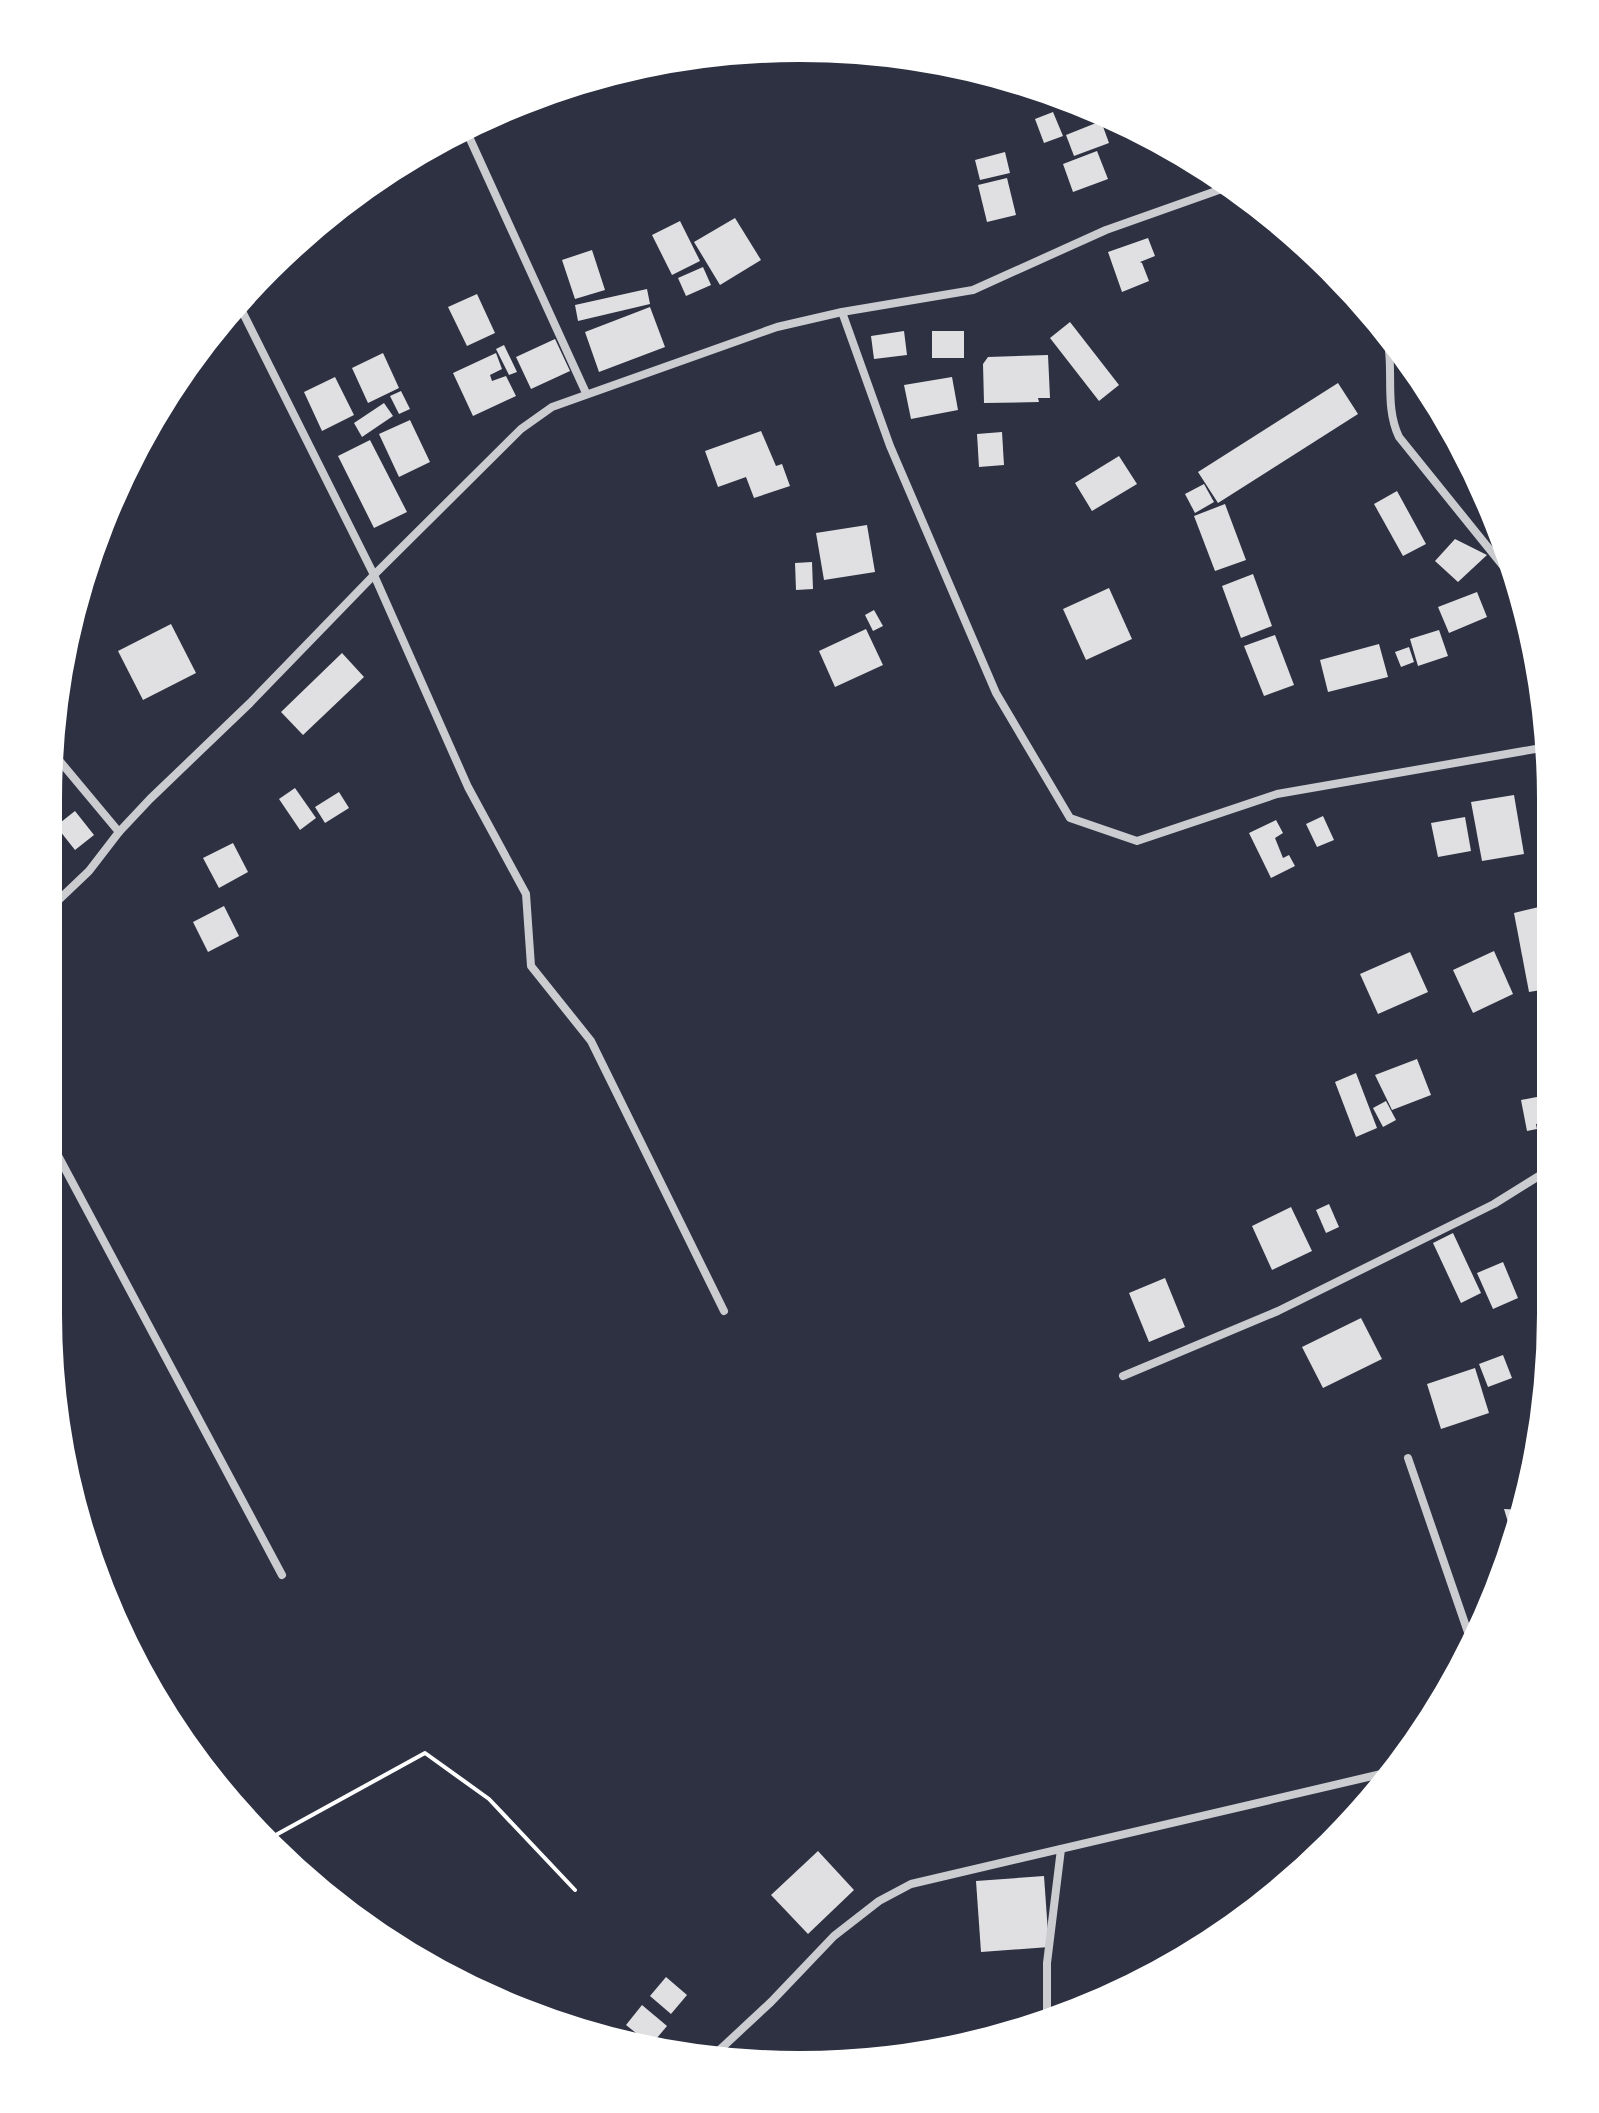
<svg xmlns="http://www.w3.org/2000/svg" width="1599" height="2113" font-family="Cabin,sans-serif">
<style>
.building{fill:#e0e0e3}
.lines{fill:none;stroke-linecap:round;stroke-linejoin:round}
.path{stroke:#fff;stroke-width:4}
.minor{stroke:#caccd0;stroke-width:8}
.rim{fill:none;stroke:#fff;stroke-width:4}
</style>
<rect width="100%" height="100%" fill="#2d3142"/>
<g class="building">
<path d="M 1053,112 L 1063,136 L 1044,143 L 1035,119 Z"/>
<path d="M 1101,121 L 1109,143 L 1074,156 L 1066,135 Z"/>
<path d="M 1097,151 L 1108,179 L 1073,192 L 1063,164 Z"/>
<path d="M 1005,152 L 1010,173 L 980,180 L 975,160 Z"/>
<path d="M 1007,178 L 1016,215 L 987,222 L 978,185 Z"/>
<path d="M 735,218 L 761,260 L 720,285 L 694,242 Z"/>
<path d="M 680,221 L 700,261 L 672,275 L 652,235 Z"/>
<path d="M 1148,238 L 1155,256 L 1140,262 L 1142,263 L 1149,281 L 1122,292 L 1108,252 Z"/>
<path d="M 592,250 L 605,290 L 575,299 L 562,260 Z"/>
<path d="M 703,267 L 711,285 L 686,296 L 678,278 Z"/>
<path d="M 647,289 L 650,304 L 578,321 L 575,305 Z"/>
<path d="M 477,294 L 495,333 L 467,346 L 448,307 Z"/>
<path d="M 650,307 L 665,347 L 599,372 L 585,332 Z"/>
<path d="M 1070,322 L 1119,385 L 1099,401 L 1050,338 Z"/>
<path d="M 904,331 L 907,355 L 874,359 L 871,336 Z"/>
<rect x="932" y="331" width="32" height="27"/>
<path d="M 555,339 L 570,371 L 531,389 L 516,357 Z"/>
<path d="M 504,345 L 517,372 L 509,375 L 496,349 Z"/>
<path d="M 383,353 L 399,388 L 368,403 L 352,368 Z"/>
<path d="M 496,353 L 502,369 L 490,375 L 492,381 L 506,376 L 516,396 L 473,416 L 453,373 Z"/>
<path d="M 1048,355 L 1050,398 L 1038,398 L 1039,402 L 984,403 L 983,364 L 988,357 Z"/>
<path d="M 335,377 L 354,415 L 322,431 L 304,392 Z"/>
<path d="M 952,377 L 958,410 L 911,419 L 904,385 Z"/>
<path d="M 1338,383 L 1358,414 L 1218,503 L 1198,472 Z"/>
<path d="M 401,391 L 410,409 L 399,414 L 390,396 Z"/>
<path d="M 384,403 L 393,416 L 362,437 L 354,423 Z"/>
<path d="M 410,420 L 430,462 L 399,477 L 379,434 Z"/>
<path d="M 761,431 L 776,466 L 782,464 L 790,486 L 754,498 L 746,477 L 718,487 L 705,451 Z"/>
<path d="M 1002,432 L 1004,465 L 979,467 L 977,434 Z"/>
<path d="M 370,440 L 407,512 L 374,528 L 338,456 Z"/>
<path d="M 1119,456 L 1137,484 L 1092,511 L 1075,483 Z"/>
<path d="M 1204,484 L 1214,502 L 1195,513 L 1185,494 Z"/>
<path d="M 1397,491 L 1426,544 L 1403,556 L 1374,504 Z"/>
<path d="M 1225,504 L 1246,560 L 1215,571 L 1194,516 Z"/>
<path d="M 867,525 L 875,572 L 824,580 L 816,533 Z"/>
<path d="M 1455,539 L 1487,555 L 1458,582 L 1435,561 Z"/>
<path d="M 812,562 L 813,589 L 796,590 L 795,563 Z"/>
<path d="M 1253,574 L 1272,626 L 1241,638 L 1222,586 Z"/>
<path d="M 1109,588 L 1132,639 L 1086,660 L 1063,609 Z"/>
<path d="M 1477,592 L 1487,617 L 1449,633 L 1438,607 Z"/>
<path d="M 874,610 L 883,626 L 873,631 L 865,615 Z"/>
<path d="M 171,624 L 196,673 L 143,700 L 118,651 Z"/>
<path d="M 866,629 L 883,665 L 835,687 L 819,651 Z"/>
<path d="M 1439,630 L 1448,656 L 1418,666 L 1410,639 Z"/>
<path d="M 1275,635 L 1294,685 L 1264,696 L 1244,646 Z"/>
<path d="M 1379,644 L 1388,677 L 1328,692 L 1320,660 Z"/>
<path d="M 1409,647 L 1414,662 L 1401,667 L 1395,652 Z"/>
<path d="M 342,653 L 364,677 L 303,735 L 281,712 Z"/>
<path d="M 295,788 L 316,818 L 300,830 L 279,799 Z"/>
<path d="M 339,792 L 349,808 L 325,823 L 315,807 Z"/>
<path d="M 1514,795 L 1524,854 L 1482,861 L 1471,802 Z"/>
<path d="M 75,811 L 94,835 L 75,850 L 56,826 Z"/>
<path d="M 1323,816 L 1334,840 L 1317,847 L 1306,824 Z"/>
<path d="M 1465,817 L 1471,851 L 1438,857 L 1431,823 Z"/>
<path d="M 1276,820 L 1283,833 L 1275,838 L 1283,858 L 1289,855 L 1295,866 L 1271,878 L 1249,833 Z"/>
<path d="M 233,843 L 248,872 L 219,888 L 203,858 Z"/>
<path d="M 224,906 L 239,936 L 208,952 L 193,922 Z"/>
<path d="M 1539,907 L 1547,943 L 1547,989 L 1529,992 L 1514,913 Z"/>
<path d="M 1494,951 L 1513,994 L 1473,1013 L 1453,970 Z"/>
<path d="M 1410,952 L 1428,992 L 1378,1014 L 1360,974 Z"/>
<path d="M 1417,1059 L 1431,1095 L 1392,1110 L 1375,1075 Z"/>
<path d="M 1356,1073 L 1377,1128 L 1356,1137 L 1335,1082 Z"/>
<path d="M 1547,1095 L 1547,1122 L 1536,1124 L 1537,1129 L 1527,1131 L 1521,1100 Z"/>
<path d="M 1386,1101 L 1396,1120 L 1383,1127 L 1373,1108 Z"/>
<path d="M 1329,1204 L 1339,1227 L 1326,1233 L 1316,1210 Z"/>
<path d="M 1291,1207 L 1312,1251 L 1272,1270 L 1252,1226 Z"/>
<path d="M 1453,1233 L 1481,1293 L 1461,1303 L 1433,1243 Z"/>
<path d="M 1503,1262 L 1518,1298 L 1493,1309 L 1477,1273 Z"/>
<path d="M 1165,1278 L 1185,1327 L 1149,1342 L 1129,1293 Z"/>
<path d="M 1361,1318 L 1382,1359 L 1323,1388 L 1302,1347 Z"/>
<path d="M 1503,1355 L 1512,1378 L 1488,1387 L 1479,1364 Z"/>
<path d="M 1475,1368 L 1489,1413 L 1441,1429 L 1427,1384 Z"/>
<path d="M 1504,1509 L 1524,1510 L 1515,1545 Z"/>
<path d="M 818,1851 L 854,1890 L 808,1934 L 771,1895 Z"/>
<path d="M 1044,1876 L 1049,1947 L 981,1952 L 976,1881 Z"/>
<path d="M 666,1977 L 687,1995 L 671,2014 L 650,1996 Z"/>
<path d="M 642,2005 L 667,2026 L 651,2045 L 626,2025 Z"/>
</g>
<g class="lines">
<path class="path" d="M 263,1842 L 425,1753 L 489,1799 L 575,1890"/>
<g class="minor">
<path d="M 465,128 L 586,393"/>
<path d="M 1298,238 L 1358,298"/>
<path d="M 239,305 L 374,575 L 468,787 L 526,894 L 531,966 L 591,1041 L 724,1311"/>
<path d="M 842,312 L 890,446 L 996,693 L 1070,818 L 1137,841 L 1277,794 L 1547,747"/>
<path d="M 1385,331 C 1396,365 1383,404 1399,437 L 1520,587"/>
<path d="M 48,747 L 119,832"/>
<path d="M 47,911 L 89,871 L 119,832 L 150,799 L 250,703 L 374,575 L 521,429 L 552,407 L 777,327 L 842,312 L 973,290 L 1106,230 L 1233,185"/>
<path d="M 47,1135 L 282,1575"/>
<path d="M 1123,1376 L 1278,1311 L 1494,1204 L 1547,1171"/>
<path d="M 1408,1458 L 1471,1641"/>
<path d="M 1047,2024 L 1047,1963 L 1061,1849"/>
<path d="M 713,2056 L 771,2002 L 834,1936 L 879,1901 L 911,1884 L 1394,1771"/>
</g>
</g>
<path d="M0 0H1599V2113H0ZM799 60H800A739 739 0 0 1 1539 799V1314A739 739 0 0 1 800 2053H799A739 739 0 0 1 60 1314V799A739 739 0 0 1 799 60Z" fill="#fff" fill-rule="evenodd"/>
<path class="rim" d="M799 60H800A739 739 0 0 1 1539 799V1314A739 739 0 0 1 800 2053H799A739 739 0 0 1 60 1314V799A739 739 0 0 1 799 60Z"/>
</svg>
